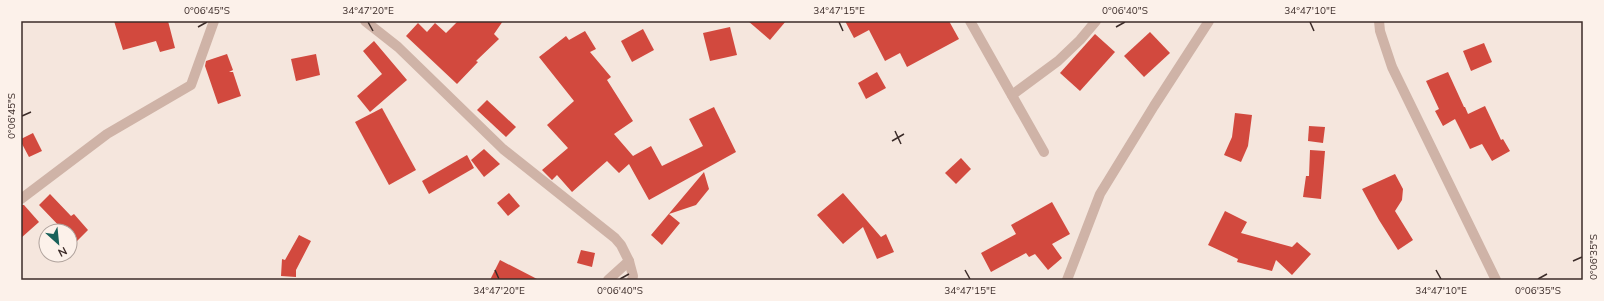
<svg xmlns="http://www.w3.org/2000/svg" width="1604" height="301" font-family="Mulish,sans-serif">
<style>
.building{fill:#d2493e}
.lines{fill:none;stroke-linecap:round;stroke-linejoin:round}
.street{stroke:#cfb3a7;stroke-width:10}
.ticks{fill:none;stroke:#3b2b28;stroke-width:1.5}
.neatline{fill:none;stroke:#3b2b28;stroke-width:1.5}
.ticks-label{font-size:10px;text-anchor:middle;fill:#3b2b28}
</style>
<rect width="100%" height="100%" fill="#f5e6dd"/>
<g class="building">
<path d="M 114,21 L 168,21 L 175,48 L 160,52 L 156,41 L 123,50 Z"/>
<path d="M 458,21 L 503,21 L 494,34 L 499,39 L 476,61 L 478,62 L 457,84 L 406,36 L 418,23 L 427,32 L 435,23 L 446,33 Z"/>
<path d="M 748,21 L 786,21 L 770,40 Z"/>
<path d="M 845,21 L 949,21 L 959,39 L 907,67 L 900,53 L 885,61 L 869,30 L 854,38 Z"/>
<path d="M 730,27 L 737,55 L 710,61 L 703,33 Z"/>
<path d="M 643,29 L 654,50 L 632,62 L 621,41 Z"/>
<path d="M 585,31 L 596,49 L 590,52 L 611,77 L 607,80 L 633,121 L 614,134 L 633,156 L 651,146 L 662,166 L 703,146 L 689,119 L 714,107 L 736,152 L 649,200 L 629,164 L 619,173 L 607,161 L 572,192 L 557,175 L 552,180 L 542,170 L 568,148 L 547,125 L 574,101 L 539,57 L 566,36 L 569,40 Z"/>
<path d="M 1150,32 L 1170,53 L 1144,77 L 1124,56 Z"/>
<path d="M 1095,34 L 1115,52 L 1080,91 L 1060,73 Z"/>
<path d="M 374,41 L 407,80 L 370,112 L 357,96 L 382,74 L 363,51 Z"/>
<path d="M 1484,43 L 1492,62 L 1471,71 L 1463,51 Z"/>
<path d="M 227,54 L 233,70 L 229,72 L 233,72 L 241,96 L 218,104 L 205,66 L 206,61 Z"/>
<path d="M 316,54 L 320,75 L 296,81 L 291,59 Z"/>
<path d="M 877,72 L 886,88 L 866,99 L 858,83 Z"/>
<path d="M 1448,72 L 1464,107 L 1465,107 L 1468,114 L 1485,106 L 1501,140 L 1503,139 L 1510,151 L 1492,161 L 1482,144 L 1470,149 L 1455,119 L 1443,126 L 1435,111 L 1439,109 L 1426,81 Z"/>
<path d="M 487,100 L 516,127 L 506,137 L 477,110 Z"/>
<path d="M 382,108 L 416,170 L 389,185 L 355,122 Z"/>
<path d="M 1235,113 L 1252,115 L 1248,146 L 1241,162 L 1224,155 L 1232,137 Z"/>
<path d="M 1309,126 L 1325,127 L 1323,143 L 1308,141 Z"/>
<path d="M 33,133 L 42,151 L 29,157 L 21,142 L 21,139 Z"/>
<path d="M 484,149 L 500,164 L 484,177 L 471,160 Z"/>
<path d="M 1310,150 L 1325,151 L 1321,199 L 1303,197 L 1306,176 L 1309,176 Z"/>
<path d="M 467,155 L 474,168 L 429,194 L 422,181 Z"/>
<path d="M 961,158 L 971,169 L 956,184 L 945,173 Z"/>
<path d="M 704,172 L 709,189 L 696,205 L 669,214 L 680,223 L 662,245 L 651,235 Z"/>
<path d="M 1395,174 L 1403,189 L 1402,200 L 1395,211 L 1413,240 L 1398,250 L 1379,220 L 1362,189 Z"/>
<path d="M 509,193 L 520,206 L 508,216 L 497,203 Z"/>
<path d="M 843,193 L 881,237 L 886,234 L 894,252 L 877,259 L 863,227 L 843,244 L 817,215 Z"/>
<path d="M 50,194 L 71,216 L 74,214 L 88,230 L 75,243 L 70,238 L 70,231 L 64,231 L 39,205 Z"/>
<path d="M 1052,202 L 1070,234 L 1052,244 L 1062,258 L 1048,270 L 1035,254 L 1029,257 L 1026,253 L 991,272 L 981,253 L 1016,234 L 1011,225 Z"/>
<path d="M 21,205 L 24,205 L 39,222 L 21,238 Z"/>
<path d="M 1225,211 L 1247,222 L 1241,233 L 1292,247 L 1297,242 L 1311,254 L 1292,275 L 1276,260 L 1272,271 L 1237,262 L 1238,259 L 1208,245 Z"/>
<path d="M 299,235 L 311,241 L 296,270 L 296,277 L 281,276 L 282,259 L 285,260 Z"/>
<path d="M 581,250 L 595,253 L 592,267 L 577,263 Z"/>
<path d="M 500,260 L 539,280 L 490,280 Z"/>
</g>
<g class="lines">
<g class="street">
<path d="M 365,21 L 398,47 L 503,149 L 615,238 L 621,245 L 629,261 L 608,280"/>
<path d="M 970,21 L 1044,152"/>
<path d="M 1379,21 L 1380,31 L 1392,67 L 1496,280"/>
<path d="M 1012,95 L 1058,61 L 1080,40 L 1096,21"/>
<path d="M 21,199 L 107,134 L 191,85 L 214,21"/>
<path d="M 629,261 L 633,276 L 632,280"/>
<path d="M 1067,280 L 1100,194 L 1154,106 L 1209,21"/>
</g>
</g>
<path class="ticks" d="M 368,22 L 373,31M 839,22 L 843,31M 1310,22 L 1314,31M 198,27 L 207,22M 1116,27 L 1125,22M 22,116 L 31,112M 895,131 L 901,144M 892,141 L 904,134M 1573,261 L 1582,257M 495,270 L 499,279M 965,270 L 970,279M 1436,270 L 1441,279M 620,279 L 629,274M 1538,279 L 1547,274"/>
<rect width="1604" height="301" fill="none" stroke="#fcf1ea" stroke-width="44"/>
<g transform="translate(58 243) rotate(153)"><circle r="19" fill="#fcf1ea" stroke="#afa29c"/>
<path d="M0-3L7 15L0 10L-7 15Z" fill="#19615a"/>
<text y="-6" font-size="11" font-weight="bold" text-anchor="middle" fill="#3b2b28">N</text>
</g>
<rect x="22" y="22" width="1560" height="257" class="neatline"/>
<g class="ticks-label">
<text x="207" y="14">0°06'45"S</text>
<text x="368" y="14">34°47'20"E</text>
<text x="839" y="14">34°47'15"E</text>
<text x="1125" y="14">0°06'40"S</text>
<text x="1310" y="14">34°47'10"E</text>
<text transform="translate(11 116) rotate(-90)" y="4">0°06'45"S</text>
<text transform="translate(1593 257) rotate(-90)" y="4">0°06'35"S</text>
<text x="499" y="294">34°47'20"E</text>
<text x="620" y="294">0°06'40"S</text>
<text x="970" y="294">34°47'15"E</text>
<text x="1441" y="294">34°47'10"E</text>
<text x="1538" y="294">0°06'35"S</text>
</g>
</svg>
